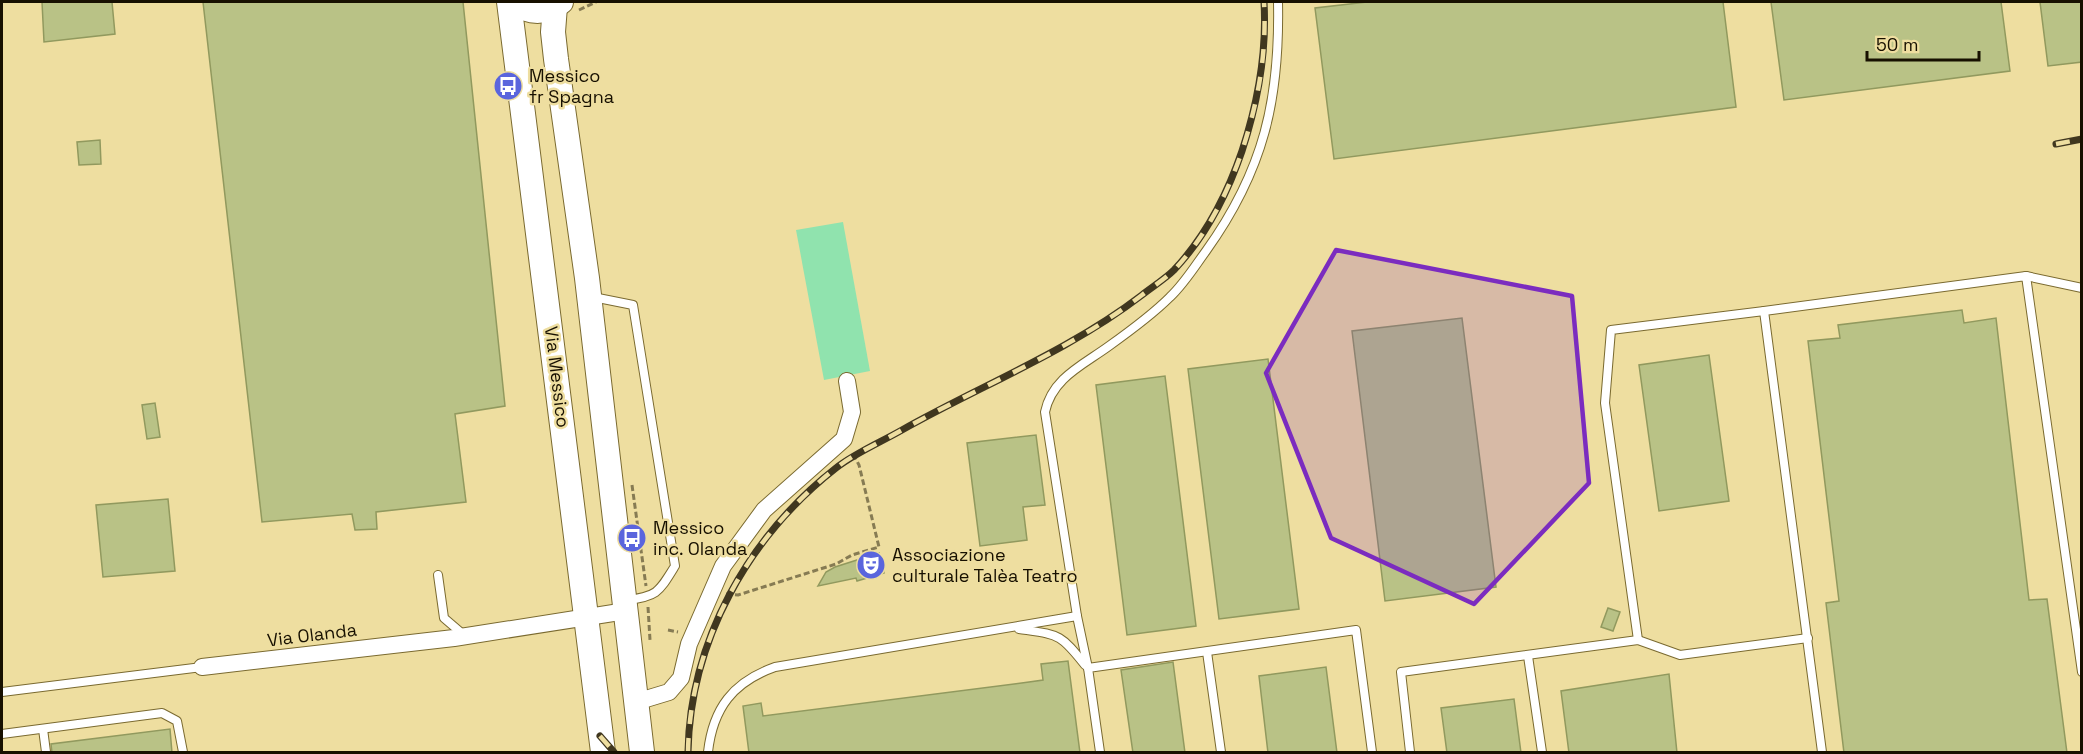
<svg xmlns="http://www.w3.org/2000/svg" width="2083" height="754" font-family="'Space Grotesk',sans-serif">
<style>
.green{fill:#90e3ae}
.building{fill:#b9c286;stroke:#91995e;stroke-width:1.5}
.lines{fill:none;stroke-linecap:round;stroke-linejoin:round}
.lane-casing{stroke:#7a6a30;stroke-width:10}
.street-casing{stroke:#7a6a30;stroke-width:18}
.secondary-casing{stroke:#7a6a30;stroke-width:26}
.path{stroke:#867b53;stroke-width:3;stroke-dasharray:6 3;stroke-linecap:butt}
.lane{stroke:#fff;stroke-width:8}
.street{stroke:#fff;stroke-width:16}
.secondary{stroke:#fff;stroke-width:24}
.rail-casing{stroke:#40371f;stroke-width:7}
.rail{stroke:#eedea0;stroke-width:4.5;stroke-dasharray:14;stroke-linecap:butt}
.marked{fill:#7b2cbf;fill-opacity:0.2;stroke:#7b2cbf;stroke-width:4.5;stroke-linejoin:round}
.labels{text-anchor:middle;stroke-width:5;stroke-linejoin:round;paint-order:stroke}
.poi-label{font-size:18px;fill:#171000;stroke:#eedea0;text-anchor:start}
.street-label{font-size:18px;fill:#171000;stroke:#eedea0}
</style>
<rect width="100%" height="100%" fill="#eedea0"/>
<path class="green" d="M 843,222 L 870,371 L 824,380 L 796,230 Z"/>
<g class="building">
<path d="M 42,2 L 112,2 L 115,34 L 44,42 Z"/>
<path d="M 203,2 L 463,2 L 505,406 L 455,414 L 466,502 L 376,512 L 377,529 L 355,530 L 352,514 L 262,522 Z"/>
<path d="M 1367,2 L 1723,2 L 1736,107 L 1334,159 L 1315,8 Z"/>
<path d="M 1771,2 L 2001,2 L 2010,71 L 1784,100 Z"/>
<path d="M 2040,2 L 2082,2 L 2082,62 L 2048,66 Z"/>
<path d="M 100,140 L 101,164 L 79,165 L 77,142 Z"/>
<path d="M 1962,310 L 1964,323 L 1996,318 L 2029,600 L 2047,599 L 2067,753 L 1844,753 L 1826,603 L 1839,601 L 1808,341 L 1840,338 L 1838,325 Z"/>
<path d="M 1462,318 L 1496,587 L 1385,601 L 1352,331 Z"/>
<path d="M 1709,355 L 1729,501 L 1659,511 L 1639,365 Z"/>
<path d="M 1268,359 L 1299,609 L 1219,619 L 1188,369 Z"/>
<path d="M 1165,376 L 1196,626 L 1127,635 L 1096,385 Z"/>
<path d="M 155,403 L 160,437 L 147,439 L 142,405 Z"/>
<path d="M 1036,435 L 1045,505 L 1023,507 L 1027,540 L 980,546 L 967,443 Z"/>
<path d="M 168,499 L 175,571 L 103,577 L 96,505 Z"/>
<path d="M 879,553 L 884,573 L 857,581 L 856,578 L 818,586 L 826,572 L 835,567 Z"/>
<path d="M 1608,608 L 1620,612 L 1613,631 L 1601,627 Z"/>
<path d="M 1068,661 L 1080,753 L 749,753 L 743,706 L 761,703 L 763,716 L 1029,682 L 1043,680 L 1041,664 Z"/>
<path d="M 1173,662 L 1185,753 L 1133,753 L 1121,670 Z"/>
<path d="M 1326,667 L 1337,753 L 1268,753 L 1259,676 Z"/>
<path d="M 1669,674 L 1677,753 L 1569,753 L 1561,691 Z"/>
<path d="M 1514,699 L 1521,753 L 1447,753 L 1441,708 Z"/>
<path d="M 170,729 L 172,753 L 52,753 L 51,744 Z"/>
</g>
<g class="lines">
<g class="lane-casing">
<g id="lane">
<path d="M 2026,276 L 2082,288"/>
<path d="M 593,297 L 633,305 L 675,566 C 659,592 657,597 626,600"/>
<path d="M 438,575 L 444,618 L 465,636"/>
<path d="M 1019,629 C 1059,635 1060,633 1085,665"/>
<path d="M 1638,640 L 1605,403 L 1611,330 L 1764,311"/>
<path d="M 1207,652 L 1221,752"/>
<path d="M 1528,656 L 1542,752"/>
<path d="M 1088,668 L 1077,616 L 1045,412 C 1052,378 1083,365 1109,346 C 1130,331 1152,315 1170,297 C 1184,284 1195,266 1206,251 C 1264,170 1280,99 1278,2"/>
<path d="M 2,692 L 202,667"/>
<path d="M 43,729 L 46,752"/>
<path d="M 2,734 L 162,713 L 177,721 L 183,752"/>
<path d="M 708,752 C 713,708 733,682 775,667 L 1077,616"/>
<path d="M 1100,752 L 1088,668 L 1356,630 L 1372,752"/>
<path d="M 1410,752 L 1401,672 L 1638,640 L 1680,655 L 1808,638"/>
<path d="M 1822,752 L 1764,311 L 2026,276 L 2082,672"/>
</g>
</g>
<g class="street-casing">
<g id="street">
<path d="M 202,667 L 454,638 L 626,611"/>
<path d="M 636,702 L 669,692 L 681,678 L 689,644 L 723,566 L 764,510 L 844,439 L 852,412 L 847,381"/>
</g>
</g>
<g class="secondary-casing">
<g id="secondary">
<path d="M 509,2 L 603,752"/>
<path d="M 514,2 C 528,14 547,14 561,2"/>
<path d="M 555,6 L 553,32 L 556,59 L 587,278 L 642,752"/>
</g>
</g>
<g class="path">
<path d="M 579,10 L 596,2"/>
<path d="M 632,485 L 646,586"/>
<path d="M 726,594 L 738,595 L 836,564 L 852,555 L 879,547 L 859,465 L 852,452"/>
<path d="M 648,607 L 650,640"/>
<path d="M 668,630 L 678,632"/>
</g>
<use href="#lane" class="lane"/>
<use href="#street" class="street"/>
<use href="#secondary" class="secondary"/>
<g class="rail-casing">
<g id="rail">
<path d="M 2056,144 L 2082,139"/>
<path d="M 600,736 L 614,752"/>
<path d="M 688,752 C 690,641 748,537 836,468 C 855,453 881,442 902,430 C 982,385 1069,351 1142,295 C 1152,287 1165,279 1174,270 C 1206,236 1227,195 1242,151 C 1258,102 1267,54 1264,2"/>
</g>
</g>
<use href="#rail" class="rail"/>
</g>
<path class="marked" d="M 1336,250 L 1572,296 L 1589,483 L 1474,604 L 1331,538 L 1266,373 Z"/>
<defs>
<g id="bus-disc" transform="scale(1.5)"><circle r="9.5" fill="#5a65dd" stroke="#eedea0"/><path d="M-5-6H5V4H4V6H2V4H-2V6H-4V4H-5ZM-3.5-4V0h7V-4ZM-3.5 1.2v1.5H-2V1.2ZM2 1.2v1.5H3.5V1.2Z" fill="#fff"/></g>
<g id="theatre-disc" transform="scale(1.5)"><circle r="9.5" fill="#5a65dd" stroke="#eedea0"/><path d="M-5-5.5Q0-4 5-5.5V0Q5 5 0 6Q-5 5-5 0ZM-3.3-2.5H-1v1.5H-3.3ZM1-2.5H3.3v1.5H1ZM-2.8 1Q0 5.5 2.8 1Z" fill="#fff"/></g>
</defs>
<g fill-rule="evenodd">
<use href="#bus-disc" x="508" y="86"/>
<use href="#bus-disc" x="632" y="538"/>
<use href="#theatre-disc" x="871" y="565"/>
</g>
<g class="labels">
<g class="poi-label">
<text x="529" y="82">Messico<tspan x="529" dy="21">fr Spagna</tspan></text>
<text x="653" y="534">Messico<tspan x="653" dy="21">inc. Olanda</tspan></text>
<text x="892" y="561">Associazione<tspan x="892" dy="21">culturale Talèa Teatro</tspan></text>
</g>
<g class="street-label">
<text transform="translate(557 377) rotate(83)" y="6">Via Messico</text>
<text transform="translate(312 635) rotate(-7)" y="6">Via Olanda</text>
</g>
</g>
<rect width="2083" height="754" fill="none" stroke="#171000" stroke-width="6"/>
<path d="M1867 51v9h112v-9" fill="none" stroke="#171000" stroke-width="3"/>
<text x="1876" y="51" font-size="18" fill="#171000" stroke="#eedea0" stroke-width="4.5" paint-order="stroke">50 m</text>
</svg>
